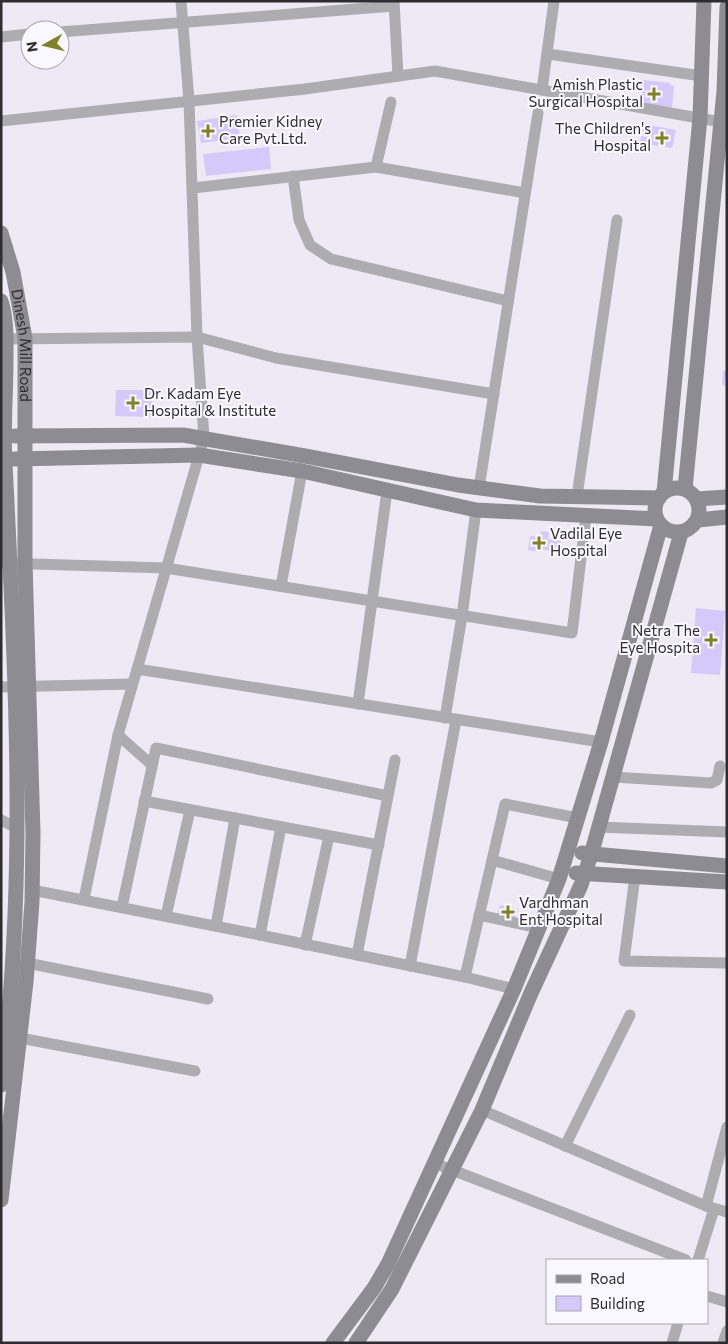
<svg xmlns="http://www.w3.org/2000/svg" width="728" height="1344" font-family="Commissioner,sans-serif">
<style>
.building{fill:#d4c9f9}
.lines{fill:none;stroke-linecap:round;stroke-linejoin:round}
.street{stroke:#adacb0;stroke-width:11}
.secondary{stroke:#8e8c93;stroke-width:15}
.poi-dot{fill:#81812b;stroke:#faf8ff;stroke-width:2}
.labels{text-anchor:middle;stroke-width:4;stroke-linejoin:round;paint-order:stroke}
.poi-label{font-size:15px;fill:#2d2c30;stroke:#faf8ff;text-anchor:start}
.street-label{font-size:15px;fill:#2d2c30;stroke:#faf8ff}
</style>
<rect width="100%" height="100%" fill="#edeaf5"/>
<g class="building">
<path d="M 643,80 L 670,83 L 670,85 L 674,86 L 672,108 L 641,105 Z"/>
<path d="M 237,115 L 240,138 L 201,143 L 197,121 Z"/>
<path d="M 643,124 L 676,130 L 672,148 L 640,143 L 641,136 L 651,138 L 652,133 L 642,131 Z"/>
<path d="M 269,147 L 271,169 L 206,176 L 203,154 Z"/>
<path d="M 723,370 L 727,371 L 727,386 L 722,385 Z"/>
<path d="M 116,390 L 152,390 L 152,417 L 115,416 Z"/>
<path d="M 541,531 L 549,532 L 548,539 L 561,541 L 559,552 L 539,549 L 539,552 L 528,550 L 530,536 L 540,537 Z"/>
<path d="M 696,608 L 725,611 L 720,675 L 691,673 Z"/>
<path d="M 500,905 L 518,909 L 515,921 L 497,916 Z"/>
</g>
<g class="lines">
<g class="street">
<path d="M 394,1 L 398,76"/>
<path d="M 60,32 L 394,6"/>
<path d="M 1,37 L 30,34"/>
<path d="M 548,54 L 702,76"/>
<path d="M 542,90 L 554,1"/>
<path d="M 1,121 L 305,89 L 435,71 L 721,122"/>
<path d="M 376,167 L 391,102"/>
<path d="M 293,176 L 299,220 L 310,245 L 331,259 L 508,301"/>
<path d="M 193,188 L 376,167 L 525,193"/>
<path d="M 6,339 L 197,337 L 276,358 L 494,394"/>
<path d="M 479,488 L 538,113"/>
<path d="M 577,496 L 617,220"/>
<path d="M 1,563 L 166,568 L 572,633 L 586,516"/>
<path d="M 281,586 L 302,471"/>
<path d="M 137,669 L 601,742"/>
<path d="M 1,687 L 132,684"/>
<path d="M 358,704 L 387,491"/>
<path d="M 445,718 L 462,616 L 476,510"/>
<path d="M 118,735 L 152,765"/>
<path d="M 613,777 L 711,783 L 717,780 L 720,766"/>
<path d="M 144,801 L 379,845"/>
<path d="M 1,820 L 17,828"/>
<path d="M 598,827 L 727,832"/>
<path d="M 492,860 L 559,879"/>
<path d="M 635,876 L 624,961 L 727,963"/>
<path d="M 32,890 L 260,935 L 465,977 L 514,989"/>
<path d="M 84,899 L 118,735 L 204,438 L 197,337 L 189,101 L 181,1"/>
<path d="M 122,907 L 156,748 L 388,796"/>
<path d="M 479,915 L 539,928"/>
<path d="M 166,916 L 190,810"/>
<path d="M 216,926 L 235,818"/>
<path d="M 260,935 L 281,827"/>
<path d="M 305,945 L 329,836"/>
<path d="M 357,955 L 395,760"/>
<path d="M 27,963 L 208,999"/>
<path d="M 410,966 L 456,720"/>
<path d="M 465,977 L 505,804 L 578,818"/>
<path d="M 20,1038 L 195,1071"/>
<path d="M 482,1110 L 706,1206 L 727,1212"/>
<path d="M 565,1146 L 630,1015"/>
<path d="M 434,1163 L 686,1260"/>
<path d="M 706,1206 L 727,1127"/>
<path d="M 698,1260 L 714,1209"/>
<path d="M 707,1296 L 727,1302"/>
<path d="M 672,1343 L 678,1323"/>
<path d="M 723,1343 L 727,1331"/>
</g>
<g class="secondary">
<path id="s1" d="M 1,233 L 13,272 L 25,338 L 25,563 L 33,833 L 32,902 L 26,982 L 1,1200"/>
<path d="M 1,301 C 7,320 6,340 6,360 C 6,394 3,428 5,462 C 15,669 28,878 1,1085"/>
<path d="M 15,436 L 183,435 L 305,456 L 458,485 L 540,496 L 659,498"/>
<path d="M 15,459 L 199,455 L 302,471 L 476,510 L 657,519"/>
<circle cx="677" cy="510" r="22"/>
<path d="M 685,489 L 724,91 L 727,7"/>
<path d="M 664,492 L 700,118 L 704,1"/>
<path d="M 696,499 L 727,497"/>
<path d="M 698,520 L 727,517"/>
<path d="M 582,853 L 727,866"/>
<path d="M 576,873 L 727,882"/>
<path d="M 333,1343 L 374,1288 L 388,1264 L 514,989 L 559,879 L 601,742 L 661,525"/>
<path d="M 356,1343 L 392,1289 L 482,1110 L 531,993 L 581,885 L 591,855 L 681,533"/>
</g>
</g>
<g class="poi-dot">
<path d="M651.5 86.5h5v5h5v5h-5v5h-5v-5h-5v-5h5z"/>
<path d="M205.5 123.5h5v5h5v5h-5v5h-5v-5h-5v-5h5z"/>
<path d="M659.5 130.5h5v5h5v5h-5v5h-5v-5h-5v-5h5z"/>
<path d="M130.5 395.5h5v5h5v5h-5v5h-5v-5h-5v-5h5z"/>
<path d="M536.5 535.5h5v5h5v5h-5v5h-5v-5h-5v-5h5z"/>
<path d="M708.5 632.5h5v5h5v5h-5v5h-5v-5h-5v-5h5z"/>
<path d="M505.5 904.5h5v5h5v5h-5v5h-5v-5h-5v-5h5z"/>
</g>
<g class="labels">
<g class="poi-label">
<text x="643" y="90" text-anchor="end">Amish Plastic<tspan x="643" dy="17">Surgical Hospital</tspan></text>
<text x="219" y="127">Premier Kidney<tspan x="219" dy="17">Care Pvt.Ltd.</tspan></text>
<text x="651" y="134" text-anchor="end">The Children's<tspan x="651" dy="17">Hospital</tspan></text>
<text x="144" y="399">Dr. Kadam Eye<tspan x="144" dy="17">Hospital &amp; Institute</tspan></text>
<text x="550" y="539">Vadilal Eye<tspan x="550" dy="17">Hospital</tspan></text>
<text x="700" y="636" text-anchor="end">Netra The<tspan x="700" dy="17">Eye Hospita</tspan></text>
<text x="519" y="908">Vardhman<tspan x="519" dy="17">Ent Hospital</tspan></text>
</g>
<g class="street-label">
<text dy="5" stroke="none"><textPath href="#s1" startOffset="115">Dinesh Mill Road</textPath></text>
</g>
</g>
<rect width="728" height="1344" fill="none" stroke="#2d2c30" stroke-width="5"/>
<rect x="546" y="1259" width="162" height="65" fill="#faf8ff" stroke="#a8a6ac"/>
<rect x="556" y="1275" width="25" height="8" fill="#8e8c93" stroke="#a8a6ac"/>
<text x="590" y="1284" font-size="15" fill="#2d2c30">Road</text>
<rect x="556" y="1296" width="25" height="15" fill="#d4c9f9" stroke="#a8a6ac"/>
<text x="590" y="1309" font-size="15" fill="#2d2c30">Building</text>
<g transform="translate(45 45) rotate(262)"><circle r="24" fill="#faf8ff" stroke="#a8a6ac"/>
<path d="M0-4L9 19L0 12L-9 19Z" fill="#81812b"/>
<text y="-8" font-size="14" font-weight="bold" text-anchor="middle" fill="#2d2c30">N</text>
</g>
</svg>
